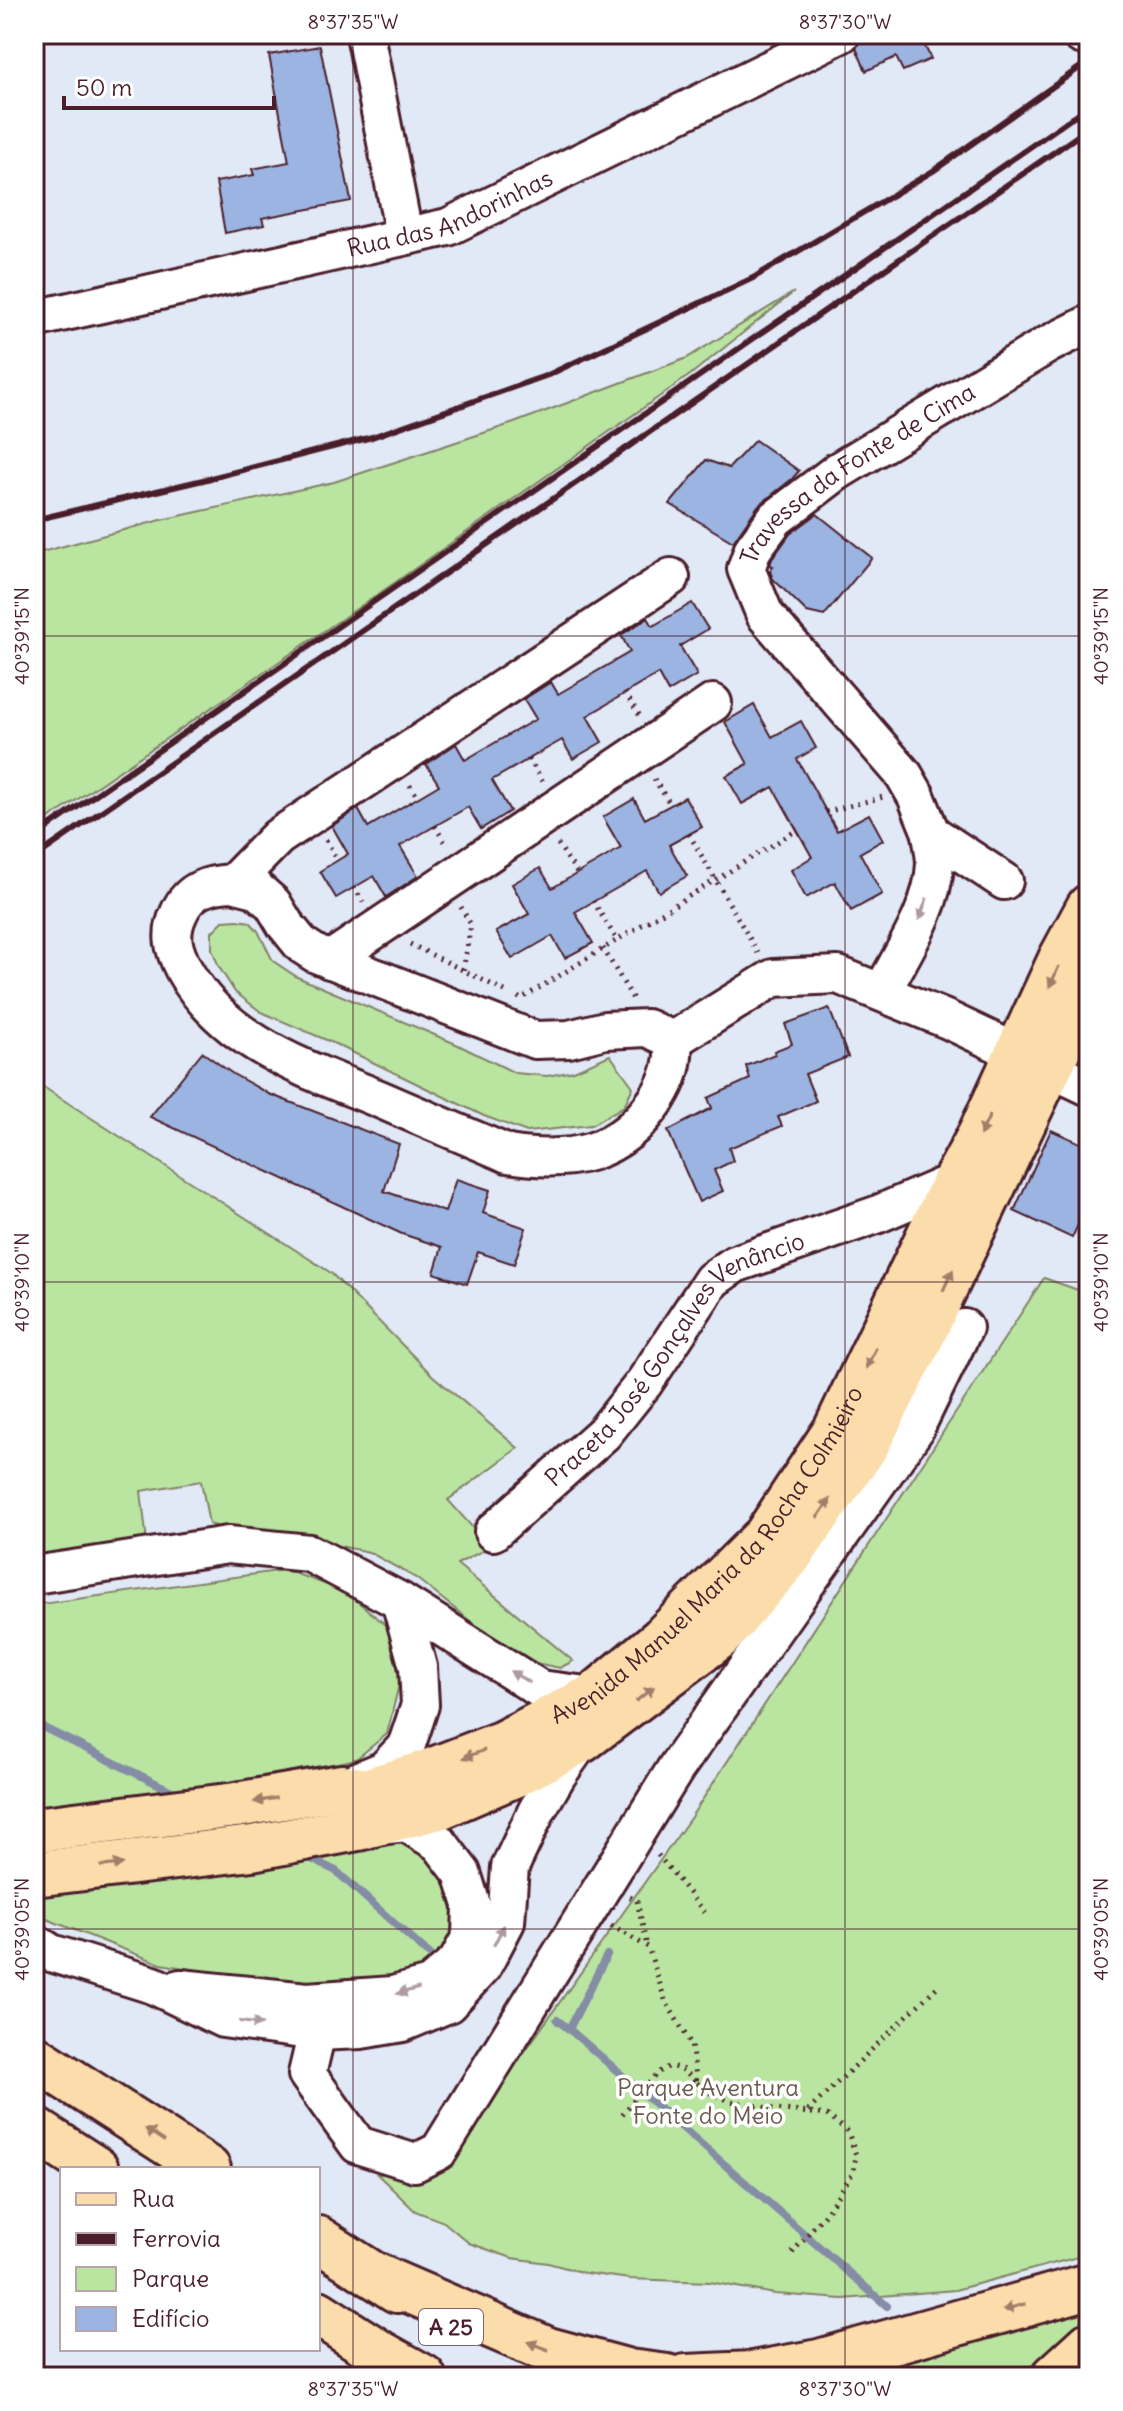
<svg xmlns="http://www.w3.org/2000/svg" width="1123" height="2411" font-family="Delius,sans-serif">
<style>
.green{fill:#bae5a1;stroke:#828266;stroke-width:2}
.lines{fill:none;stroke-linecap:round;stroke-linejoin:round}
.stream{stroke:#848da5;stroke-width:8}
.building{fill:#9bb4e1;stroke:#4a1f2b;stroke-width:2}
.minor-casing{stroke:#4a1f2b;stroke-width:42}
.major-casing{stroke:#4a1f2b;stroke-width:50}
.highway-casing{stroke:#4a1f2b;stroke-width:50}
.path{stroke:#4a1f2b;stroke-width:5;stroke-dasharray:2 6;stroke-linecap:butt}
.minor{stroke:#fff;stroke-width:36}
.major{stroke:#faddab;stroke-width:44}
.highway{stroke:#faddab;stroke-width:44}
.rail{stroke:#4a1f2b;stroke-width:6}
.oneway{fill:#ae9aa0}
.oneway2{fill:#a27e6b}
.ticks{fill:none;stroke:#4a1f2b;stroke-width:2;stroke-opacity:0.45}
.labels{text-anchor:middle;stroke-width:7;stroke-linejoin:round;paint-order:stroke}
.shield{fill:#fff;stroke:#80626b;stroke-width:2}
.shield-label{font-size:22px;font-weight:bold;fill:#4a1f2b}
.street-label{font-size:24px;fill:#4a1f2b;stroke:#fff}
.park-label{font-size:24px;fill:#6c5a4e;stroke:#fff}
.neatline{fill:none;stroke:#4a1f2b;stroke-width:3}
.ticks-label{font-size:20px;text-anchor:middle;fill:#4a1f2b}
</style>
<rect width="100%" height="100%" fill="#e1e8f6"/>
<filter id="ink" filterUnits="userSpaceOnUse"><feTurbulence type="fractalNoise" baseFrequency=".0125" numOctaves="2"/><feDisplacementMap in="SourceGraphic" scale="16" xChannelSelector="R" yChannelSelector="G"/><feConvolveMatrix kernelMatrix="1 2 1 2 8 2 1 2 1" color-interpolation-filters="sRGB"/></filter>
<g filter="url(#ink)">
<g class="green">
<path d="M 794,292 L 690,375 L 390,586 L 34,829 L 34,554 L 161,520 L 334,482 L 514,423 L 687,358 Z"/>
<path d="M 238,920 L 250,922 L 258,931 L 273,961 L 297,977 L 456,1044 L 515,1073 L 547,1076 L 574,1071 L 610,1055 L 633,1087 L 624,1106 L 591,1125 L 527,1132 L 484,1116 L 331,1042 L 261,1012 L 235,992 L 219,967 L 212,949 L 212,932 L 223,921 Z"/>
<path d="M 34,1081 L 331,1273 L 433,1376 L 518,1448 L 448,1500 L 490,1547 L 457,1564 L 573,1661 L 560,1668 L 536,1663 L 474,1624 L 416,1578 L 369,1552 L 300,1538 L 233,1531 L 209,1524 L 201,1481 L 141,1491 L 147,1542 L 34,1556 Z"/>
<path d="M 1044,1278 L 1089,1294 L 1089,2254 L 955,2290 L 843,2299 L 775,2294 L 710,2282 L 630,2279 L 585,2273 L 548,2263 L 512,2258 L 469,2243 L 444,2222 L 415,2211 L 377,2174 L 413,2174 L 467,2133 L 691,1817 Z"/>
<path d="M 285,1570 L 345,1591 L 387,1626 L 400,1680 L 387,1734 L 356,1759 L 329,1765 L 162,1794 L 34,1808 L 34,1605 Z"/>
<path d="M 402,1842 L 446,1872 L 457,1909 L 457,1941 L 417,1976 L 321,1987 L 241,1978 L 161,1964 L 34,1914 L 34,1891 L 363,1844 Z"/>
<path d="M 1089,2303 L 1089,2324 L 1027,2377 L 824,2377 Z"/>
</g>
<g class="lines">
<g class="stream">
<path d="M 34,1723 L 182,1796"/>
<path d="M 301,1854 L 336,1871 L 435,1960"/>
<path d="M 557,2020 L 569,2029 L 887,2306"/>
<path d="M 569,2029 L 607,1955"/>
</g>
</g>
<g class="building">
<path d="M 871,34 L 945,34 L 924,44 L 931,59 L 903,71 L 896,57 L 866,71 L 856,48 L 861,39 Z"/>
<path d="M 320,46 L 351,201 L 262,218 L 264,225 L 225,233 L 216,182 L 254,175 L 252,169 L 289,162 L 269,55 Z"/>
<path d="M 755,440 L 799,471 L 792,479 L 758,506 L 733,542 L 670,504 L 706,460 L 729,468 Z"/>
<path d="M 817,514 L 872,558 L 824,616 L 807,612 L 773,579 L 770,571 L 773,566 L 770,565 L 772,559 L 790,534 Z"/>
<path d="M 692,603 L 708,629 L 680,646 L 697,675 L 668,692 L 658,674 L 587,716 L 602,742 L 573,759 L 562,740 L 492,780 L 510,811 L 481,829 L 468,807 L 400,846 L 418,876 L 386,897 L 374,876 L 336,898 L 320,871 L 348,854 L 332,826 L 358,809 L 368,827 L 439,785 L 426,764 L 456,744 L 465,760 L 536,719 L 524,699 L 551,682 L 558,694 L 630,652 L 621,635 L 648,618 L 653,626 Z"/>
<path d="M 754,705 L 772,737 L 801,721 L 816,748 L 797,759 L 837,831 L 869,814 L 883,840 L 860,853 L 882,894 L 851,911 L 835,882 L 806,898 L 791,870 L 812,857 L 773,787 L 742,804 L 726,776 L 748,764 L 725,722 Z"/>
<path d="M 685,797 L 702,827 L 669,845 L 687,876 L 659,892 L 647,871 L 575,912 L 593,943 L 565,958 L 552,936 L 512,959 L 496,932 L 529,914 L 512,884 L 540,868 L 552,888 L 621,848 L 603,817 L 634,799 L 645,819 Z"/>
<path d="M 829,1008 L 848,1057 L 805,1074 L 816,1101 L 778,1117 L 782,1126 L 729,1148 L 733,1161 L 714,1170 L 723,1191 L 699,1202 L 668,1131 L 712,1108 L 708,1098 L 750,1079 L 746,1066 L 775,1054 L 774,1051 L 792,1044 L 785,1024 Z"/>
<path d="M 202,1052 L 233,1074 L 269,1094 L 399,1144 L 384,1191 L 445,1212 L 456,1179 L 490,1190 L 483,1213 L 526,1228 L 514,1264 L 478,1252 L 467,1284 L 434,1273 L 442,1247 L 402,1234 L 150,1117 Z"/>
<path d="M 1051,1130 L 1089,1147 L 1089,1219 L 1082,1216 L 1072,1238 L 1014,1211 Z"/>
</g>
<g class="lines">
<g class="minor-casing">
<g id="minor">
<path d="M 365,34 L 404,235"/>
<path d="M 1080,34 L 1081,35"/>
<path id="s1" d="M 34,319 L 448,227 L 841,34"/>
<path id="s2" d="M 1004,881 L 931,833 L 916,796 L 904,775 L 765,615 L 746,569 L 753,549 L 775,519 L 838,471 L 1047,345 L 1089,324"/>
<path d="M 233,883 L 256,889 L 273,904 L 285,924 L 302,945 L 316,954 L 535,1040 L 569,1039 L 605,1030 L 647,1028 L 673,1040 C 675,1063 669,1080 657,1099 C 620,1155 571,1164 508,1154 C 467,1136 425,1119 384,1101 C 310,1070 225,1045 184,970 C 173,949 169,934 179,913 C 189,889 209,884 233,883 Z"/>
<path d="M 233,883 L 278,837 L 671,577"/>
<path d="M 330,960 L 713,703"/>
<path d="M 882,992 C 902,953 933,909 935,864 C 935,854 932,843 931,833"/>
<path d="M 673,1040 L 773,978 L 838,975 L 948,1020 L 1089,1087"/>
<path id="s3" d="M 493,1532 L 604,1433 L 644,1383 L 712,1280 L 735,1264 L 876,1215 L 955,1181"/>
<path d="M 34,1575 L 228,1545 L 309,1553 L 400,1601"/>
<path d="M 355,1782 L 384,1770 L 406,1747 L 420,1705 L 418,1667 L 400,1601 L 540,1689 L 594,1696"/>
<path d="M 34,1942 L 51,1953 L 153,1985 L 223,2019 L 317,2032 L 361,2030 L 403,2023 L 448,2004 L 483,1966 L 506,1922 L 510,1867 L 537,1810 L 558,1774 L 582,1740"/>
<path d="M 180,1988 L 307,2001 L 393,1995 L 430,1985 L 457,1962 L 471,1936 L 472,1905 L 462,1873 L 439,1843 L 406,1823 L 379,1826"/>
<path d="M 317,2032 L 307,2074 L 358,2145 L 415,2163 L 439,2151 L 676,1768 L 914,1431 L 964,1328"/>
</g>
</g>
<g class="major-casing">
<g id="major">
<path id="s4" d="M 34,1830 L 236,1805 L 342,1787 L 365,1791 L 428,1772 L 503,1743 L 594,1696 L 662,1639 L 766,1536 L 836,1430 L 955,1181 L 980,1135 L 1061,959 L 1089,907"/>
<path d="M 34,1874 L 252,1848 L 358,1828 L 439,1807 L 516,1774 L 582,1740 L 719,1637 L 789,1557 L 866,1446 L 913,1355 L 1089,984"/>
</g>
</g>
<g class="highway-casing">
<g id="highway">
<path d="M 34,2057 L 208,2169"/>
<path d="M 34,2129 L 96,2169"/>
<path d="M 318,2239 L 397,2290"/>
<path d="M 374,2275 L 548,2350 L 629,2372 L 668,2377"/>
<path d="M 318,2313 L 380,2353 L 423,2377"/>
<path d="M 686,2377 L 753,2374 L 819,2362 L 1089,2286"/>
<path d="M 1054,2377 L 1089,2345"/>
</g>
</g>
<g class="path">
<path d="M 625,693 L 640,716"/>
<path d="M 529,759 L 543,782"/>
<path d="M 654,779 L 671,805"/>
<path d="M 410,785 L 418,798"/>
<path d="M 826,812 L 883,797"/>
<path d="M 435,826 L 447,846"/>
<path d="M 689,834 L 758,953"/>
<path d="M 326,840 L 337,860"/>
<path d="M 558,844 L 577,873"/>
<path d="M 354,887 L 363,902"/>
<path d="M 593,901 L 617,940"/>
<path d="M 461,907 L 471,925 L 463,970"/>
<path d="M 410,944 L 509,993"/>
<path d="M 603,948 L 633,999"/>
<path d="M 518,997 L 521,999 L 797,830"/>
<path d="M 658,1855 L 705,1913"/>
<path d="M 630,1897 L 637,1901 L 647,1946"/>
<path d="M 611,1926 L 648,1947 L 665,2000 L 691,2044 L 697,2083 L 684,2070 L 670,2066 L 657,2073 L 619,2118"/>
<path d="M 697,2083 L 708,2092 L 730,2101 L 768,2108 L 827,2115 L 848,2132 L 856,2155 L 853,2173 L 827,2211 L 789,2257"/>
<path d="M 808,2111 L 940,1984"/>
</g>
<use href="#minor" class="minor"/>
<use href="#major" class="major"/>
<use href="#highway" class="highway"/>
<g class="rail">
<path d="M 34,520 L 203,480 L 372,437 L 548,375 L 753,278 L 933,171 L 1089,61"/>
<path d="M 34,837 L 1089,106"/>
<path d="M 34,858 L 1089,128"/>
</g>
</g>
<defs><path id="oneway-solid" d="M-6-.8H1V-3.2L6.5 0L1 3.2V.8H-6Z" transform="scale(2)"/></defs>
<g class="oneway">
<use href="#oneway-solid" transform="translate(923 909) rotate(110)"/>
<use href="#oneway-solid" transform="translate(520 1677) rotate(-149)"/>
<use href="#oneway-solid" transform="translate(499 1935) rotate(-63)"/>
<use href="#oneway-solid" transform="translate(408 1991) rotate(165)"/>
<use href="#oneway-solid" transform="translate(251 2023) rotate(8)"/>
</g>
<g class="oneway2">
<use href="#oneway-solid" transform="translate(1054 977) rotate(114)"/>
<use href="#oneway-solid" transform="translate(985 1125) rotate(116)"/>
<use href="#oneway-solid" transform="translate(948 1280) rotate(-65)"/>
<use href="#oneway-solid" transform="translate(871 1358) rotate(116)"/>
<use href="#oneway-solid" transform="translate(824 1508) rotate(-55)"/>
<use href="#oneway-solid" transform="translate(645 1694) rotate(-38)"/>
<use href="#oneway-solid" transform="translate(474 1754) rotate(159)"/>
<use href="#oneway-solid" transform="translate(265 1800) rotate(170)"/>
<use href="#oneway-solid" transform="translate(112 1865) rotate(-7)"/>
<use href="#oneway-solid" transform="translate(155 2135) rotate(-147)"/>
<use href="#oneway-solid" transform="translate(1014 2307) rotate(164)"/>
<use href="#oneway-solid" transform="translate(538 2346) rotate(-159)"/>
</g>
</g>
<path class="ticks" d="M 353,34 L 353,2377M 845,34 L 845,2377M 34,636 L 1089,636M 34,1282 L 1089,1282M 34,1929 L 1089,1929"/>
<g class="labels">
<rect class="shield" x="419" y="2309" width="64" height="36" rx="6"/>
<g class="shield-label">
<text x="451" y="2335">A 25</text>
</g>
<g class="street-label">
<text dy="8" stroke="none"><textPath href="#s1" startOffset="430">Rua das Andorinhas</textPath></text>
<text dy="8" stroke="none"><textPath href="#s2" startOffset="564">Travessa da Fonte de Cima</textPath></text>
<text dy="8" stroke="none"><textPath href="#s3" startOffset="256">Praceta José Gonçalves Venâncio</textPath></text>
<text dy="8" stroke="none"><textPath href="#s4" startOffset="764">Avenida Manuel Maria da Rocha Colmieiro</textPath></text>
</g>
<g class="park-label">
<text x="708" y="2096">Parque Aventura<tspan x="708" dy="28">Fonte do Meio</tspan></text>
</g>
</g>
<rect width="1123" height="2411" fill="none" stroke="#fff" stroke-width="88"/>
<rect x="60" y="2167" width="260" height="184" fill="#ffffff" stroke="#b7a5aa" stroke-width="2"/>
<rect x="76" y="2193" width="40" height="12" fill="#faddab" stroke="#b7a5aa" stroke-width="2"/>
<text x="132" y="2207" font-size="24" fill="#4a1f2b">Rua</text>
<rect x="76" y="2233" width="40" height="12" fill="#4a1f2b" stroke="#b7a5aa" stroke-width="2"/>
<text x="132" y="2247" font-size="24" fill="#4a1f2b">Ferrovia</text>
<rect x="76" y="2267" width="40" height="24" fill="#bae5a1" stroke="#b7a5aa" stroke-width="2"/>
<text x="132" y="2287" font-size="24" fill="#4a1f2b">Parque</text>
<rect x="76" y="2307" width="40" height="24" fill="#9bb4e1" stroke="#b7a5aa" stroke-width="2"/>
<text x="132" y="2327" font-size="24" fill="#4a1f2b">Edifício</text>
<path d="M64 96v12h210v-12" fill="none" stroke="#4a1f2b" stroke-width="4"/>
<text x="76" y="96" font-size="24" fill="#4a1f2b" stroke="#ffffff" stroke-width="6" paint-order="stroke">50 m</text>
<rect x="44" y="44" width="1035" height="2323" class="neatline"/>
<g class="ticks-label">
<text x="353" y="29">8°37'35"W</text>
<text x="845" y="29">8°37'30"W</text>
<text transform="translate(22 636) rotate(-90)" y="7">40°39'15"N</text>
<text transform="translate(1101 636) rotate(-90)" y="7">40°39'15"N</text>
<text transform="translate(22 1282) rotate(-90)" y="7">40°39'10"N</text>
<text transform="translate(1101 1282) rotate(-90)" y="7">40°39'10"N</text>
<text transform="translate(22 1929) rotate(-90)" y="7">40°39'05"N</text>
<text transform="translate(1101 1929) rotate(-90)" y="7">40°39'05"N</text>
<text x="353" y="2396">8°37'35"W</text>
<text x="845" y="2396">8°37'30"W</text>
</g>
</svg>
